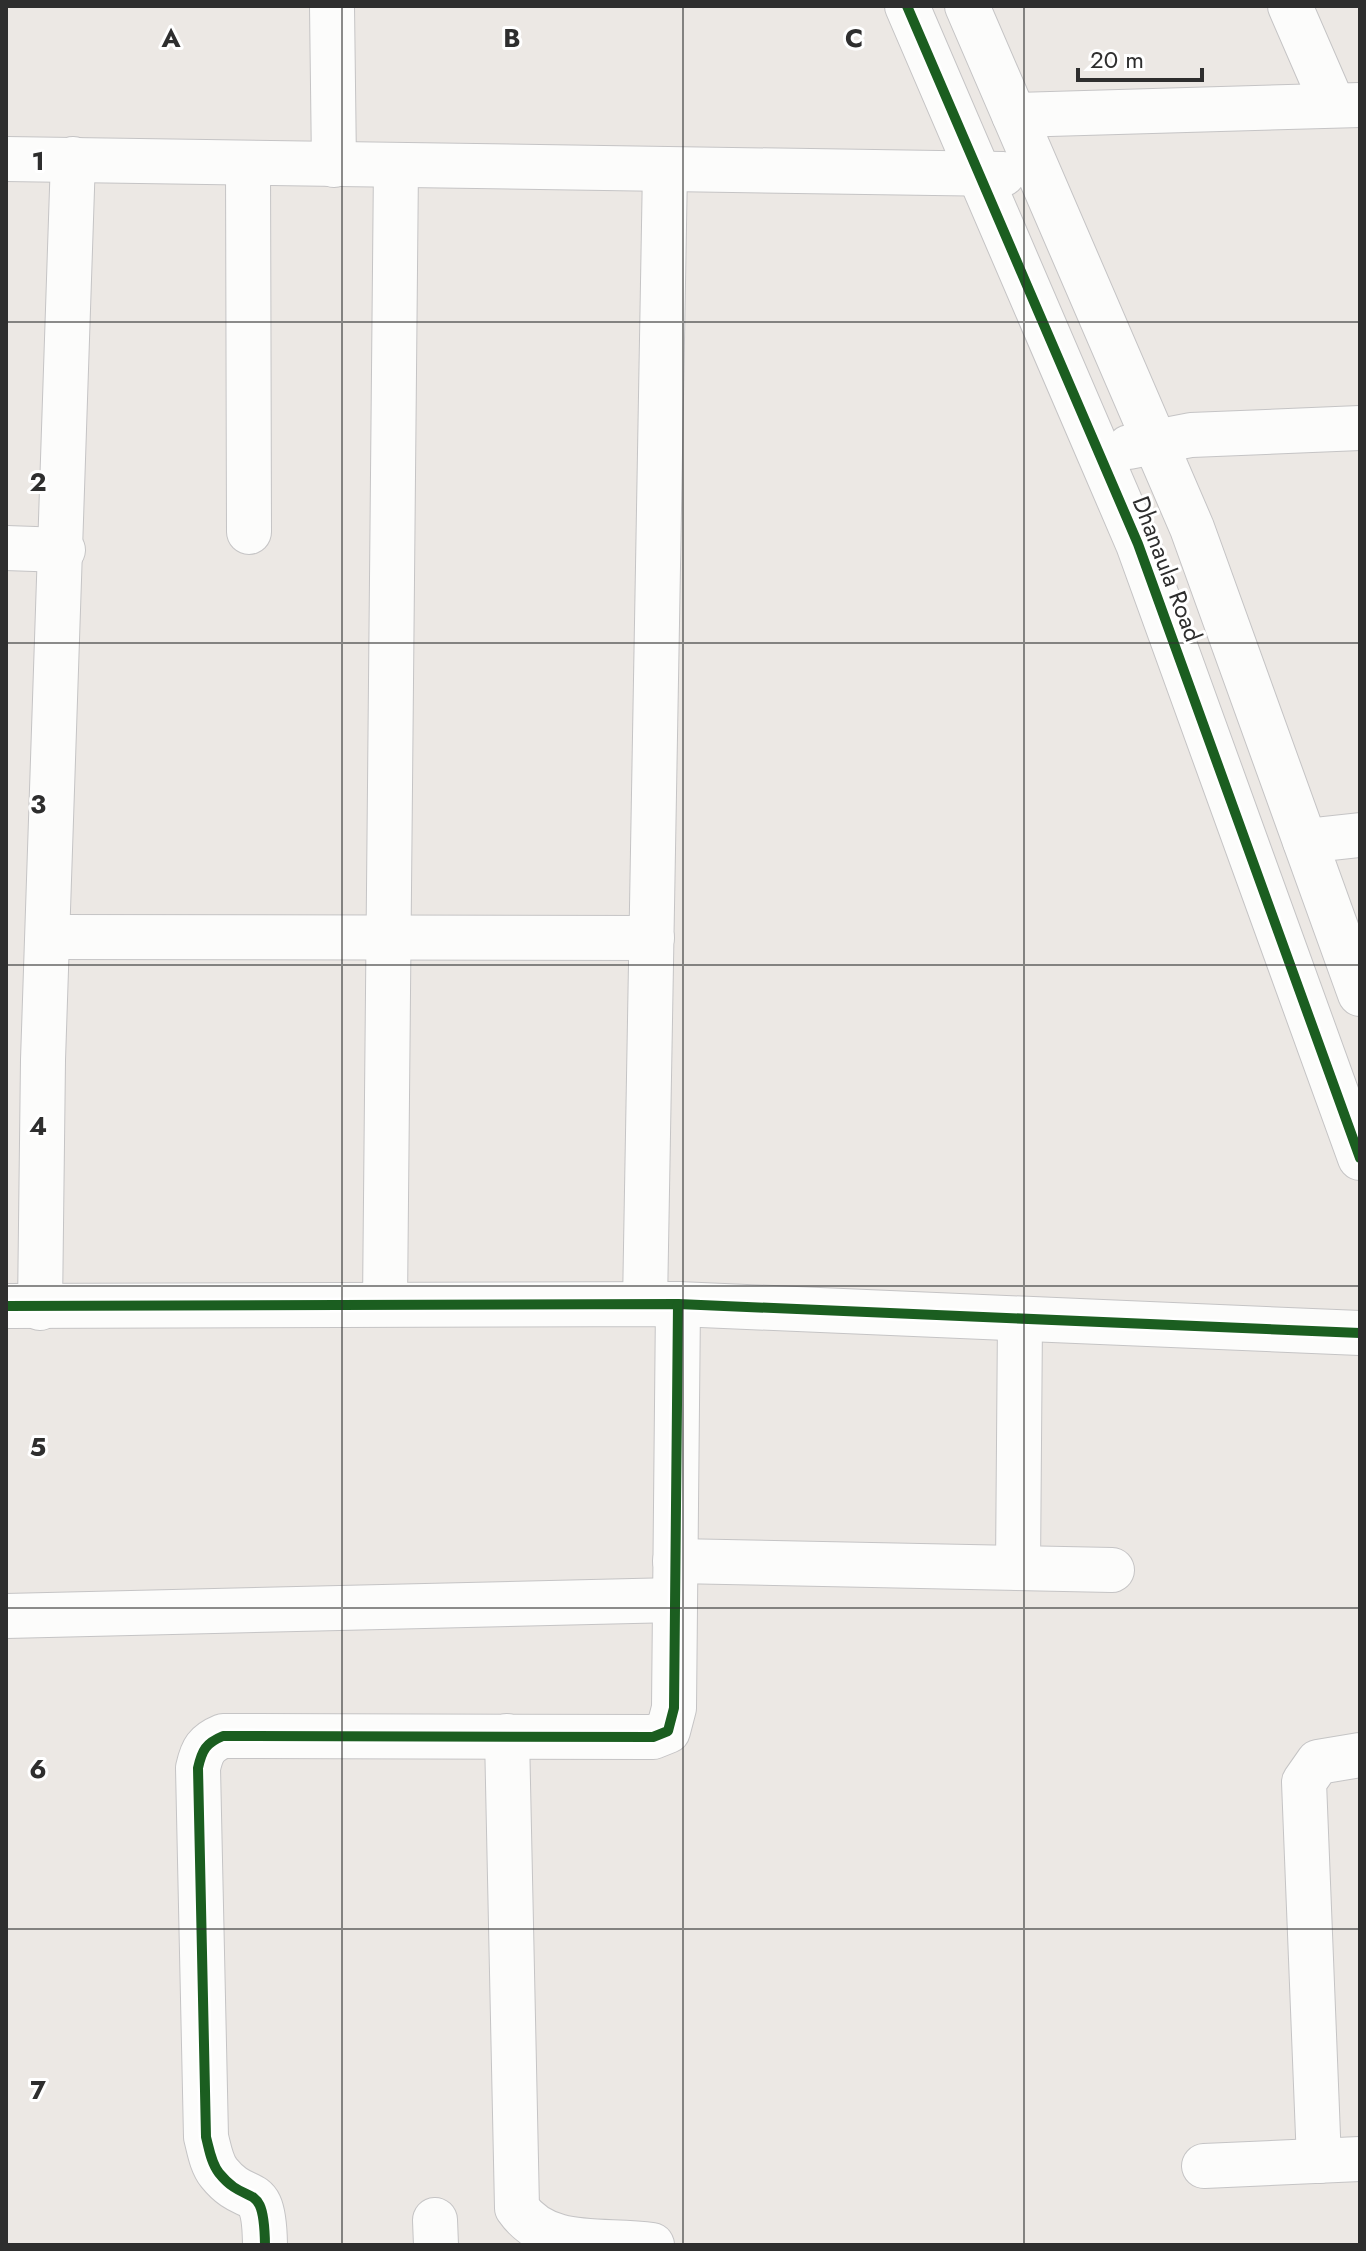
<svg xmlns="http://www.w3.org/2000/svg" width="1366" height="2251" font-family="Jost,sans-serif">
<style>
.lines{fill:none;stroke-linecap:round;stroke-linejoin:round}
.minor-casing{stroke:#c5c4c5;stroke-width:46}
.minor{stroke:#fcfcfb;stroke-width:44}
.cycleway-casing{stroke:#fff;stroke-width:15}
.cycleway{stroke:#1b5e20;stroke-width:10}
.grid{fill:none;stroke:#2e2e2e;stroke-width:2;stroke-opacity:0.55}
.labels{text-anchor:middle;stroke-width:6;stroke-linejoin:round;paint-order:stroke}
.street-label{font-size:24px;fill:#2e2e2e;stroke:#fff}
.grid-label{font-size:26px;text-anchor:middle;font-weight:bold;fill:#2e2e2e;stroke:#fff;stroke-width:6;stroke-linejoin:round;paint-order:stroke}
</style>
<rect width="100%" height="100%" fill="#ece8e4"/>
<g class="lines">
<g class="minor-casing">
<g id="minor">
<path d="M 332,6 L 334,165"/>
<path d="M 907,6 L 1138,544 L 1360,1158"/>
<path d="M 967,6 L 1192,528 L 1360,994"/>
<path d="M 1290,6 L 1333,105"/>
<path d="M 1014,115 L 1360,105"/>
<path d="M 6,159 L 1003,174"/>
<path d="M 248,163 L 249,532"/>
<path d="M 1129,447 L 1191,435 L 1360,428"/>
<path d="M 6,548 L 63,550"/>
<path d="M 1305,841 L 1360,835"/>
<path d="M 49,937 L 652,938"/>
<path d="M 385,1304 L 396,165"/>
<path d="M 645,1304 L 665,169"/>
<path d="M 6,1306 L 678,1304 L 1360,1333"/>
<path d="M 40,1308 L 43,1060 L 73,159"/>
<path d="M 675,1561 L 1112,1570"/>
<path d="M 1018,1568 L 1020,1319"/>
<path d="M 6,1616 L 675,1600"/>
<path d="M 507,1736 L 517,2208 C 547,2251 603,2238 652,2245"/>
<path d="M 1319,2161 L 1304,1782 L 1318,1762 L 1360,1755"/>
<path d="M 1204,2166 L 1360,2159"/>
<path d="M 435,2220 L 436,2245"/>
<path d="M 265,2245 C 264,2177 248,2209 219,2173 C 211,2163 209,2148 206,2137 L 198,1768 C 202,1750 206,1743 223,1736 L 653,1737 L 668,1731 L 674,1708 L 678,1304"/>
</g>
</g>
<use href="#minor" class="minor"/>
<g class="cycleway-casing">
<g id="cycleway">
<path d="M 907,6 L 1138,544 L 1360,1158"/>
<path d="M 6,1306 L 678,1304 L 1360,1333"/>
<path d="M 265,2245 C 264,2177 248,2209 219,2173 C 211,2163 209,2148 206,2137 L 198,1768 C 202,1750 206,1743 223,1736 L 653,1737 L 668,1731 L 674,1708 L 678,1304"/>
</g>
</g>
<use href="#cycleway" class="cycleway"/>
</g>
<path class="grid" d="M 342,6 L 342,2245M 683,6 L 683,2245M 1024,6 L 1024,2245M 6,322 L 1360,322M 6,643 L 1360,643M 6,965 L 1360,965M 6,1286 L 1360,1286M 6,1608 L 1360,1608M 6,1929 L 1360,1929"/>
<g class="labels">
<g class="street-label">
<text transform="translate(1167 569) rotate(69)" y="8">Dhanaula Road</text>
</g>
</g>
<g class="grid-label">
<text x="171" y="47">A</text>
<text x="512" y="47">B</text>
<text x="854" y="47">C</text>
<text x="38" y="170">1</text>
<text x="38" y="491">2</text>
<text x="38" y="813">3</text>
<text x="38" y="1135">4</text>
<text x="38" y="1456">5</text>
<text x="38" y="1778">6</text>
<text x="38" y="2099">7</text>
</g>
<rect width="1366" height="2251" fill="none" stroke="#2e2e2e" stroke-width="16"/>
<path d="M1078 68v12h124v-12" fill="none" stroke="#2e2e2e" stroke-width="4"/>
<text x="1090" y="68" font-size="24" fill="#2e2e2e" stroke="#ffffff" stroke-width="6" paint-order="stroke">20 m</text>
</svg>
